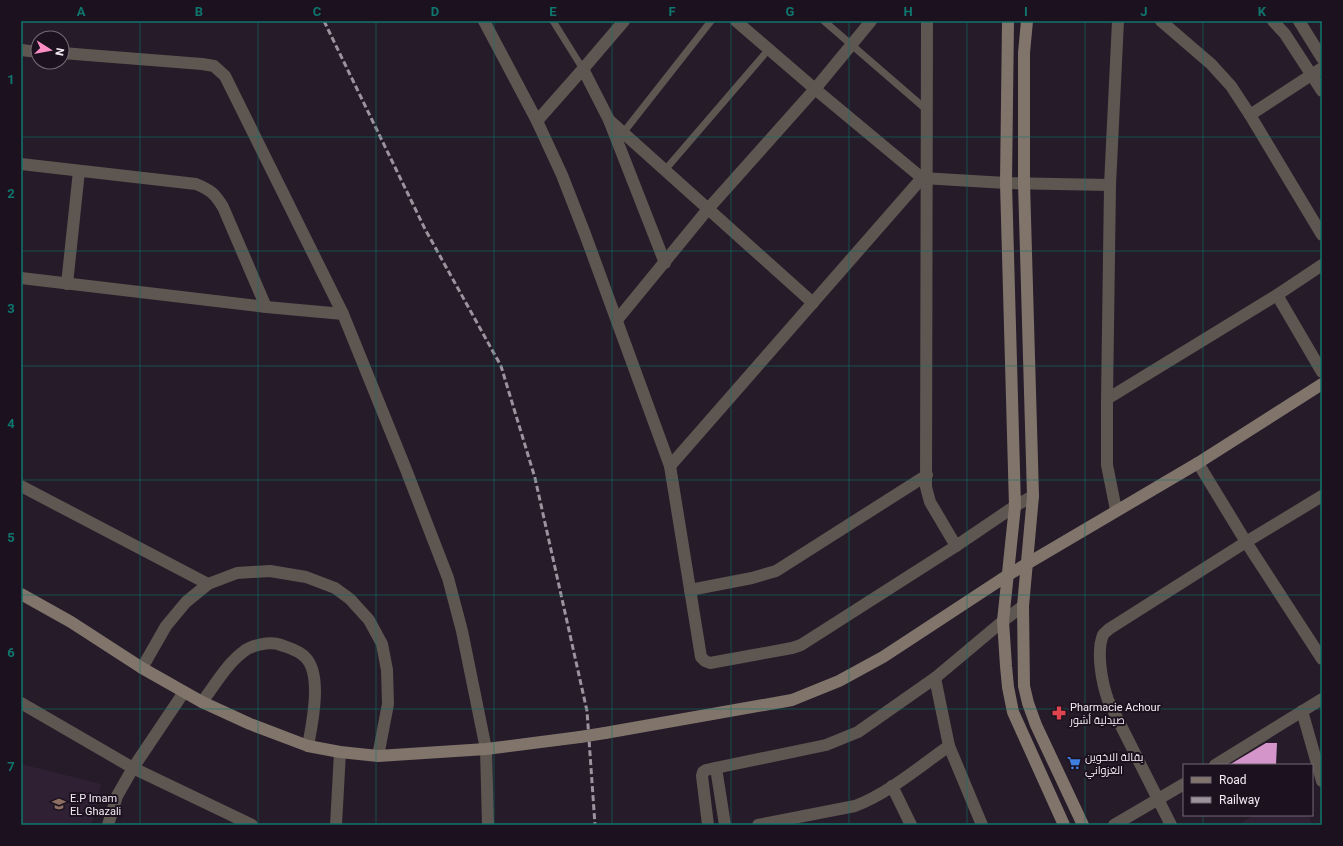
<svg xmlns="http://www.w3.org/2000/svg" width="1343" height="846" font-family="Roboto,Cairo,sans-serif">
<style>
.built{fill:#2f2034}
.building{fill:#d495ca}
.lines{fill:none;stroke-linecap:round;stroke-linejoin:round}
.lane{stroke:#5e5650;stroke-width:7}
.street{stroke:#5e5650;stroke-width:12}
.secondary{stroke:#81756b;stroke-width:12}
.rail{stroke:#9c939f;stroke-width:3;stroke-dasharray:6 3;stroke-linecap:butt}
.secondary-bridge{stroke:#81756b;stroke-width:12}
.grid{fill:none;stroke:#0f766e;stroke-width:1;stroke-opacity:0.55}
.labels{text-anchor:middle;stroke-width:4;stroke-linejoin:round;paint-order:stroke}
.poi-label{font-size:11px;fill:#f4ecf6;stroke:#1c121f;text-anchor:start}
.neatline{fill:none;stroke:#0f766e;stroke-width:1.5}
.grid-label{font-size:13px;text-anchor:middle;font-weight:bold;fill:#0f766e}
</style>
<rect width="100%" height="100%" fill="#261b29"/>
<g class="built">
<path d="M 21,764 L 101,784 L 91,825 L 21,825 Z"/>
<path d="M 1253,815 L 1309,815 L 1312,825 L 1238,825 Z"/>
</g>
<path class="building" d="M 1266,743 L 1277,743 L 1276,765 L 1229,765 Z"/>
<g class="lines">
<g class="lane">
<path d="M 553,21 L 583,69"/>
<path d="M 824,21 L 928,111"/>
<path d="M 623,133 L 711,21"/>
<path d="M 665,170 L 769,49"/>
</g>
<g class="street">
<path d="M 484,21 L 537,121 L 562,175 L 585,234 L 670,466 L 701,657 L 705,661 L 710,663 L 792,648 L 801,645 L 956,546 L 1015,506 L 1033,496"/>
<path d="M 736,21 L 815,89 L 922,178"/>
<path d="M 927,21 L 926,487 L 930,502 L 956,546"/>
<path d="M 1161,21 L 1211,64 L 1231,86 L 1250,115 L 1322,235"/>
<path d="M 1273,21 L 1285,34 L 1322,91"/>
<path d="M 1299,21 L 1322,58"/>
<path d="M 21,50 L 38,52"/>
<path d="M 62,53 L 202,64 L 214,66 L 225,76 L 343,314 L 405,467 L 448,578 L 462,631 L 486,749 L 488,825"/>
<path d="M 583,69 L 609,120 L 665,263"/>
<path d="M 1250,115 L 1322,68"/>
<path d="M 609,120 L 813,303"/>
<path d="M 537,121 L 583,69 L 624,21"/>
<path d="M 21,164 L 196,184 C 211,190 215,194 223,207 L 266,307"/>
<path d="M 21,278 L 266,307 L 343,314"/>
<path d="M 67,284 L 79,171"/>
<path d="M 1277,295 L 1322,372"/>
<path d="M 617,320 L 708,209 L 815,89 L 871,21"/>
<path d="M 1107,399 L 1277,295 L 1322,265"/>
<path d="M 1198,463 L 1246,542 L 1322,659"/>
<path d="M 670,466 L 922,178 L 1006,183 L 1110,185"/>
<path d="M 21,486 L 208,584"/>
<path d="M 1116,510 L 1107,465 L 1107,399 L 1110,185 L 1118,21"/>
<path d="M 690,590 L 752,578 L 776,571 L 927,475"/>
<path d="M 142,668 L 166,626 L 186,602 L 208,584 L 237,573 L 270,571 L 306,577 L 335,588 L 350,599 L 369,620 L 382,644 L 387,670 L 388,704 L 378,756"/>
<path d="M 935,678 L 949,746 L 982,825"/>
<path d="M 202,702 C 215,685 226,665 243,652 C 251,645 270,641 281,645 C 289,648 298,650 305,657 C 323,674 312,724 308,746"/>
<path d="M 21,703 L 133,768 L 252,825"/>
<path d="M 1302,711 L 1322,781"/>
<path d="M 1215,765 L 1322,699"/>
<path d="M 716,768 L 725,825"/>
<path d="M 892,786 L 911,825"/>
<path d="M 108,825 L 117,796 L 133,768 L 184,692"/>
<path d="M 336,825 L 340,752"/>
<path d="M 708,825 L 702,776 L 703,772 L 706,770 L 826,745 L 858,732 L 935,678 L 1003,621 L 1023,606"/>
<path d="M 758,825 L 855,806 C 889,793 919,767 949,746"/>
<path d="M 1114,825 L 1184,784"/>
<path d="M 1171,825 L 1108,700 C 1102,683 1096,652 1103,635 C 1104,633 1107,631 1109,629 L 1246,542 L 1322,496"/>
</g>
<g class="secondary">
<path d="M 1008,21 L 1006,183 L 1015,506 L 1003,621 L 1006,666 L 1008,687 L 1013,712 L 1064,825"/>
<path d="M 1027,21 L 1024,53 L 1024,183 L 1033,496 L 1023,606 L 1024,686 L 1028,703 L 1036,725 L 1083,825"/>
<path d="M 21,594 L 71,622 L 142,668 L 202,702 L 250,724 L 308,746 L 340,752 L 378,756 L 486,749 L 580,737"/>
<path d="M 605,733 L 792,700 L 839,681 L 883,657 L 1008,575 L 1198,463 L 1322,384"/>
</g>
<path class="rail" d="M 324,21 L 425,229 L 501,366 L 535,478 L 587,711 L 595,825"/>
<path class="secondary-bridge" d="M 580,737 L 605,733"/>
</g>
<path class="grid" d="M 140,21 L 140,825M 258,21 L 258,825M 376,21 L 376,825M 494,21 L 494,825M 612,21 L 612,825M 731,21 L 731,825M 849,21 L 849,825M 967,21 L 967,825M 1085,21 L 1085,825M 1203,21 L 1203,765M 21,137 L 1322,137M 21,251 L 1322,251M 21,366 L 1322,366M 21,480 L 1322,480M 21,595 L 1322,595M 21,709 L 1322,709M 1203,815 L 1203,825"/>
<defs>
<g id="pharmacy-bare" transform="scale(1.08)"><path d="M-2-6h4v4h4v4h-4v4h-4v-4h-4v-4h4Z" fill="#e0444e" stroke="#1c121f" stroke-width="2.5" paint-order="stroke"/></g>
<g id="supermarket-bare" transform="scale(1.08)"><path d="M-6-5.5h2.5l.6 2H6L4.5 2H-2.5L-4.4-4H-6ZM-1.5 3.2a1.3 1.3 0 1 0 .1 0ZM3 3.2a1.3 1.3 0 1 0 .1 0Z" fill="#3f7fe0" stroke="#1c121f" stroke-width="2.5" paint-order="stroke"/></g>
<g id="school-bare" transform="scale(1.08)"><path d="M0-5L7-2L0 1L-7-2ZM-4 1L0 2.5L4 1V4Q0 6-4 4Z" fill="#8d6e63" stroke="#1c121f" stroke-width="2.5" paint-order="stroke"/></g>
</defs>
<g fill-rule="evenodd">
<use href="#pharmacy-bare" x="1059" y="713"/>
<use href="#supermarket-bare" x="1074" y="763"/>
<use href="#school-bare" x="59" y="804"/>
</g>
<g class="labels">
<g class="poi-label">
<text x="1070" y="711">Pharmacie Achour<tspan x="1070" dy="13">صيدلية أشور</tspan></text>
<text x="1085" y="761">بقالة الاخوين<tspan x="1085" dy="13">الغزواني</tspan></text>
<text x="70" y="802">E.P Imam<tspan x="70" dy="13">EL Ghazali</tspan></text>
</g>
</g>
<rect width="1343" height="846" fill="none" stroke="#1c121f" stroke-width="44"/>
<rect x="1183" y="764" width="130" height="52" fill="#1c121f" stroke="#726975"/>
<rect x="1191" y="777" width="20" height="6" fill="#81756b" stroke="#726975"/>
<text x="1219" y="784" font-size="12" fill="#f4ecf6">Road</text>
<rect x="1191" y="797" width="20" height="6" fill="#9c939f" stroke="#726975"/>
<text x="1219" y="804" font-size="12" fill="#f4ecf6">Railway</text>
<g transform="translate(50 50) rotate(101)"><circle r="19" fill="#1c121f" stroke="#726975"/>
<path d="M0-3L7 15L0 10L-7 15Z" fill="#fb8fc5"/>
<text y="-6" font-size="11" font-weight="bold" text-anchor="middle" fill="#f4ecf6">N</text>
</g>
<rect x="22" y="22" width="1299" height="802" class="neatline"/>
<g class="grid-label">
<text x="81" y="16">A</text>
<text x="199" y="16">B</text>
<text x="317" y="16">C</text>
<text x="435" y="16">D</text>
<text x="553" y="16">E</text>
<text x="672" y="16">F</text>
<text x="790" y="16">G</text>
<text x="908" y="16">H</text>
<text x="1026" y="16">I</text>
<text x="1144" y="16">J</text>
<text x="1262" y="16">K</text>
<text x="11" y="84">1</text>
<text x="11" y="198">2</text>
<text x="11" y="313">3</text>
<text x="11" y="428">4</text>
<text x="11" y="542">5</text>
<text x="11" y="657">6</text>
<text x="11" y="771">7</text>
</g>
</svg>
